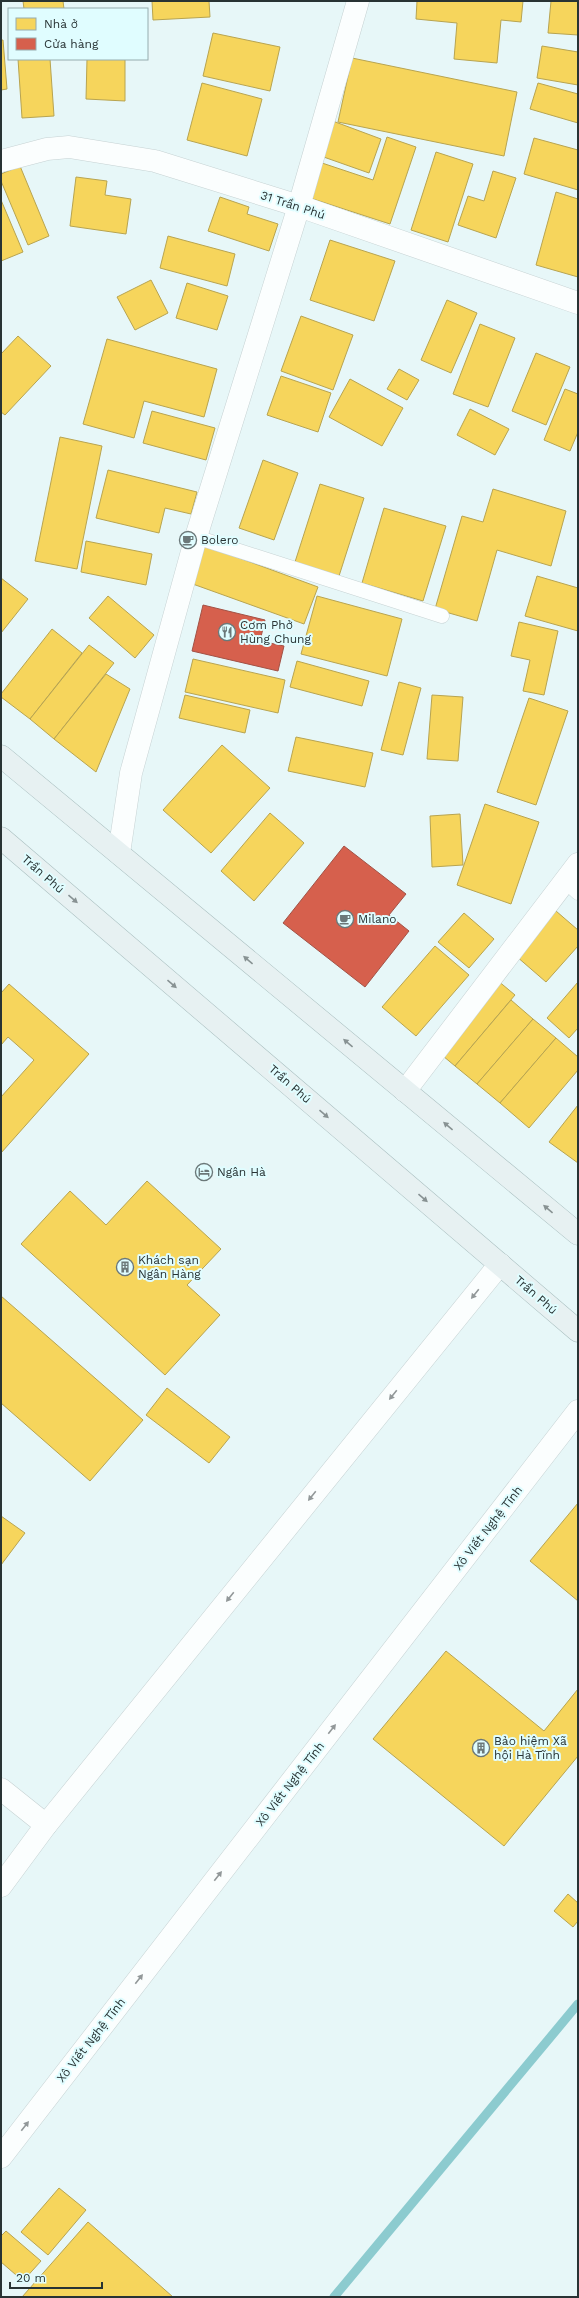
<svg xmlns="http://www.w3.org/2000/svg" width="579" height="2298" font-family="'Work Sans',sans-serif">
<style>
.homes{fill:#f6d55c;stroke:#b8a450}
.shops{fill:#d6604d;stroke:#a25246}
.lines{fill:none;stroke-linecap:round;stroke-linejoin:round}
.stream{stroke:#8ccbcf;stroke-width:9}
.service-casing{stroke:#c6d2d3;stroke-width:15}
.minor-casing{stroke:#c6d2d3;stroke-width:23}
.tertiary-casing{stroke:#c6d2d3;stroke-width:23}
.primary-casing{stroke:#a9bebf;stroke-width:23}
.service{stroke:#fbfefe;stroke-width:14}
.minor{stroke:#fbfefe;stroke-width:22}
.tertiary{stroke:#fbfefe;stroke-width:22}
.primary{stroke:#e7f1f2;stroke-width:22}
.oneway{fill:#889293}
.oneway2{fill:#929899}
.labels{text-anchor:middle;stroke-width:4;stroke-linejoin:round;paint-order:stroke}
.street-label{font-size:12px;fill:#283334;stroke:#e0fdff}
.poi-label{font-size:12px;fill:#283334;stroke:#e0fdff;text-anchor:start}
</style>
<rect width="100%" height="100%" fill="#e7f7f8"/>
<g class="homes">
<path d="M 23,1 L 63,1 L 64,9 L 24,9 Z"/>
<path d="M 152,1 L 209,1 L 210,17 L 153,20 Z"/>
<path d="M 417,1 L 523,1 L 521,22 L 501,20 L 497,63 L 454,59 L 457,23 L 416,19 Z"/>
<path d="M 551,1 L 578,1 L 578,35 L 548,33 Z"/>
<path d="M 213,33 L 280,47 L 270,91 L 203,76 Z"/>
<path d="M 1,40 L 3,40 L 7,89 L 1,90 Z"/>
<path d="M 542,46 L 578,52 L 578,85 L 537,78 Z"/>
<path d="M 352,58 L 517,92 L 504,156 L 338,122 Z"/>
<path d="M 18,59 L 50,59 L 54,116 L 22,118 Z"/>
<path d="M 87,59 L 125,59 L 125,101 L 86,99 Z"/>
<path d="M 202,83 L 262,99 L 247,156 L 187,140 Z"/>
<path d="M 538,83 L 578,94 L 578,123 L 530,109 Z"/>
<path d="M 330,120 L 381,139 L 369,173 L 318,155 Z"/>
<path d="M 387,137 L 416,147 L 390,224 L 310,198 L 322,163 L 373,180 Z"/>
<path d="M 534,138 L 578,150 L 578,190 L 524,174 Z"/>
<path d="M 436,152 L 473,164 L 448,242 L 411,230 Z"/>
<path d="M 20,166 L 49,236 L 28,245 L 1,181 L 1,174 Z"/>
<path d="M 493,171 L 516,178 L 496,238 L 458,225 L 468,196 L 484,201 Z"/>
<path d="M 76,177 L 107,181 L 105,195 L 131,199 L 126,234 L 70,226 Z"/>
<path d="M 556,192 L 578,199 L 578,277 L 536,265 Z"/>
<path d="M 220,197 L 249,207 L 247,214 L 278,224 L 269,251 L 208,231 Z"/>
<path d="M 1,200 L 23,252 L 1,261 Z"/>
<path d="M 168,236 L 235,254 L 227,286 L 160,268 Z"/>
<path d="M 330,240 L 395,261 L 374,321 L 310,300 Z"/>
<path d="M 151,280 L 168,313 L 135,330 L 117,297 Z"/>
<path d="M 187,283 L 228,296 L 217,330 L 176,318 Z"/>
<path d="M 447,300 L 477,313 L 451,373 L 421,360 Z"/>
<path d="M 301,316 L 353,335 L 333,390 L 281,371 Z"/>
<path d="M 480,324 L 515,338 L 488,407 L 453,394 Z"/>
<path d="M 18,336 L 51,366 L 5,415 L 1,412 L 1,354 Z"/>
<path d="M 107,339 L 217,369 L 204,417 L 144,401 L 134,438 L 83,424 Z"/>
<path d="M 536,353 L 570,367 L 546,425 L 512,411 Z"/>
<path d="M 399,369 L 419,380 L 407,400 L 387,389 Z"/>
<path d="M 281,376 L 331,393 L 318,432 L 267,415 Z"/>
<path d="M 350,379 L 403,408 L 382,446 L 329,417 Z"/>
<path d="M 565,389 L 578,394 L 578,432 L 570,451 L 544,440 Z"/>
<path d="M 470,409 L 509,429 L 495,455 L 457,435 Z"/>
<path d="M 152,411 L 215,428 L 206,460 L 143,443 Z"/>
<path d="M 60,437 L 102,446 L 77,569 L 35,561 Z"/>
<path d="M 263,460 L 298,473 L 274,540 L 239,528 Z"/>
<path d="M 108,470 L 197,492 L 191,514 L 165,508 L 159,533 L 96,518 Z"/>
<path d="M 320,484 L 364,498 L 339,576 L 295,562 Z"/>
<path d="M 493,489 L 566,511 L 551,566 L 497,550 L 477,621 L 435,609 L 462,516 L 483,522 Z"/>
<path d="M 384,508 L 446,526 L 423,601 L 362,583 Z"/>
<path d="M 86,541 L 152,554 L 146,585 L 81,572 Z"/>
<path d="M 204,545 L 318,587 L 304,624 L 190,583 Z"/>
<path d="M 537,576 L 578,588 L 578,631 L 525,616 Z"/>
<path d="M 1,578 L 28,599 L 1,633 Z"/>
<path d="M 108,596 L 154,635 L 135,658 L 89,618 Z"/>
<path d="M 317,596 L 402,619 L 387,676 L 301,654 Z"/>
<path d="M 519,622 L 558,631 L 544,695 L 523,691 L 530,660 L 511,656 Z"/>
<path d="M 52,629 L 82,653 L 30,719 L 1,697 L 1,694 Z"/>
<path d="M 89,645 L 114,663 L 54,739 L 30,719 Z"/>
<path d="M 193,659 L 285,680 L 278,713 L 185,692 Z"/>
<path d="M 297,661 L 369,681 L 362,706 L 290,687 Z"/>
<path d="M 106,674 L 130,689 L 96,772 L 54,739 Z"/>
<path d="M 399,682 L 421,688 L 403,755 L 381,750 Z"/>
<path d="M 185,695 L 250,710 L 245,733 L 179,718 Z"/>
<path d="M 432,695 L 463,697 L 458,761 L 427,759 Z"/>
<path d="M 529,698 L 568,711 L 536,805 L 497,792 Z"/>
<path d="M 296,737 L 373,753 L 365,787 L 288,771 Z"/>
<path d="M 222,745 L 270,788 L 211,853 L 163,810 Z"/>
<path d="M 485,804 L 539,822 L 511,904 L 457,885 Z"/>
<path d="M 270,813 L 304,843 L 254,901 L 221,871 Z"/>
<path d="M 460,814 L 463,865 L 432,867 L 430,816 Z"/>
<path d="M 556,911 L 578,930 L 578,946 L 546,982 L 516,956 Z"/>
<path d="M 464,913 L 494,939 L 469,968 L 438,942 Z"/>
<path d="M 435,946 L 469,975 L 416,1036 L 382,1007 Z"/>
<path d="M 497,980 L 515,995 L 455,1066 L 437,1051 Z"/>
<path d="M 578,982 L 578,1028 L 569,1038 L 547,1018 Z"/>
<path d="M 9,984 L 89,1054 L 1,1153 L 1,1097 L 34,1060 L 8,1037 L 1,1045 L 1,993 Z"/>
<path d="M 511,1000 L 533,1019 L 477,1084 L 455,1066 Z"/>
<path d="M 533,1019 L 556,1038 L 500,1103 L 477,1084 Z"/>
<path d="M 556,1038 L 578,1057 L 578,1070 L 529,1128 L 500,1103 Z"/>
<path d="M 578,1105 L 578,1163 L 549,1142 Z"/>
<path d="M 147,1181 L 221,1249 L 187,1285 L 220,1315 L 165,1375 L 21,1244 L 70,1191 L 106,1225 Z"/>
<path d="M 1,1296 L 143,1420 L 90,1481 L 1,1403 Z"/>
<path d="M 167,1388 L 230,1437 L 209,1463 L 146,1415 Z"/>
<path d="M 578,1503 L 578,1601 L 530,1561 Z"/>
<path d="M 1,1516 L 25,1533 L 1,1565 Z"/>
<path d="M 446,1651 L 544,1731 L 578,1689 L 578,1756 L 504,1846 L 373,1739 Z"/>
<path d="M 568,1894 L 578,1903 L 578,1921 L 573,1927 L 554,1911 Z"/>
<path d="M 59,2188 L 86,2210 L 48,2255 L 21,2232 Z"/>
<path d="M 88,2222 L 173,2297 L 22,2297 Z"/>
<path d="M 6,2231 L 41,2261 L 23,2281 L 1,2262 L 1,2236 Z"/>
</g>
<g class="shops">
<path d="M 203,605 L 265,620 L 260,641 L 284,646 L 278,671 L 192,651 Z"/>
<path d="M 344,846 L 406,894 L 389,915 L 409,931 L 365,987 L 283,923 Z"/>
</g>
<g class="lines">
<path class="stream" d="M 334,2297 L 578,2004"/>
<g class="service-casing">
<g id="service">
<path d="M 196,537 L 442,616"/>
<path d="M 566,882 L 578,893"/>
</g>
</g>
<g class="minor-casing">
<g id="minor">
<path d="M 1,161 L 47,149 L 69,147 L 155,161 L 299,206 L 578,303"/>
<path d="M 119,853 L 131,773 L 196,537 L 299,206 L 358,1"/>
<path d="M 405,1091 L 578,864"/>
<path d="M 1,1789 L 46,1825"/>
</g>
</g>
<g class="tertiary-casing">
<g id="tertiary">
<path d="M 1,1886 L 46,1825 L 500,1264"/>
<path d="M 1,2157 L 578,1411"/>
</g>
</g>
<g class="primary-casing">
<g id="primary">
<path d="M 1,756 L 578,1234"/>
<path d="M 1,838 L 578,1331"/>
</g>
</g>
<use href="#service" class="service"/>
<use href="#minor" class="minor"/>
<use href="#tertiary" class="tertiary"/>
<use href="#primary" class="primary"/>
</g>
<defs><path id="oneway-solid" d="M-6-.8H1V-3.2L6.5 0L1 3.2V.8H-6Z"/></defs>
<g class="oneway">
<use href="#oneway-solid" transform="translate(73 899) rotate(41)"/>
<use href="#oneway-solid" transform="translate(248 960) rotate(-140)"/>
<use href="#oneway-solid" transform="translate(172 984) rotate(41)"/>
<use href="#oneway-solid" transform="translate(348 1043) rotate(-140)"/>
<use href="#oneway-solid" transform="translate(324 1114) rotate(41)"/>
<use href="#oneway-solid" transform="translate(448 1126) rotate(-140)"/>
<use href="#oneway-solid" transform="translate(423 1198) rotate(41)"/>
<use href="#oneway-solid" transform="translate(548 1209) rotate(-140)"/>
</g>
<g class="oneway2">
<use href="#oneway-solid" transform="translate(475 1294) rotate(129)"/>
<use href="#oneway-solid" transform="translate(393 1395) rotate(129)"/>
<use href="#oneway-solid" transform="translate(312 1496) rotate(129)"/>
<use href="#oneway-solid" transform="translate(230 1597) rotate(129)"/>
<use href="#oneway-solid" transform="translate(332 1729) rotate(-52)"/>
<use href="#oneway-solid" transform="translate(218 1876) rotate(-52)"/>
<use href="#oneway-solid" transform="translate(139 1979) rotate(-52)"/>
<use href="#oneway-solid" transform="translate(25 2126) rotate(-52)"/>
</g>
<defs>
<g id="cafe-ring" transform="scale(0.9)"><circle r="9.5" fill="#e0fdff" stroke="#6b7879" stroke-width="1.5"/><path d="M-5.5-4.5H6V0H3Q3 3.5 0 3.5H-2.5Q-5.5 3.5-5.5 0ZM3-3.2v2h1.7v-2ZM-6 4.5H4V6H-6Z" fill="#6b7879"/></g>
<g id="restaurant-ring" transform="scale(0.9)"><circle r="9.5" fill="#e0fdff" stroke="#6b7879" stroke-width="1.5"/><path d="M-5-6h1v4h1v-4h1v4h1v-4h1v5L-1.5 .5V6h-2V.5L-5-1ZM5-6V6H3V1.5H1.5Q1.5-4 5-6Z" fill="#6b7879"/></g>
<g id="hotel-ring" transform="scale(0.9)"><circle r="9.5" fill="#e0fdff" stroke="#6b7879" stroke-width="1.5"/><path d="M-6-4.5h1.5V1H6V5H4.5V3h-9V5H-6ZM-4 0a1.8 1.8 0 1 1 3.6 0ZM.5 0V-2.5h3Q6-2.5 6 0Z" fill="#6b7879"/></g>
<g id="building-ring" transform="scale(0.9)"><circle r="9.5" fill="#e0fdff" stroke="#6b7879" stroke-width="1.5"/><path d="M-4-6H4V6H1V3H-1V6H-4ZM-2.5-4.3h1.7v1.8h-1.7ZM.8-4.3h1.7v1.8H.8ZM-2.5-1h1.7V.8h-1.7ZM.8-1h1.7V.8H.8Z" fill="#6b7879"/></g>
</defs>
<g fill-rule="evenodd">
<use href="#cafe-ring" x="188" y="540"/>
<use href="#restaurant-ring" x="227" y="632"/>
<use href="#cafe-ring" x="345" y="919"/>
<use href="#hotel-ring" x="204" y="1172"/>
<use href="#building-ring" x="125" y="1267"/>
<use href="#building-ring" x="481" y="1748"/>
</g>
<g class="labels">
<g class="street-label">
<text transform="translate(293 205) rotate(18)" y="4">31 Trần Phú</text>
<text transform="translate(43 874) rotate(41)" y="4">Trần Phú</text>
<text transform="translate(290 1084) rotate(41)" y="4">Trần Phú</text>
<text transform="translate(536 1295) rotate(41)" y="4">Trần Phú</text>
<text transform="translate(488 1528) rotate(-52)" y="4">Xô Viết Nghệ Tĩnh</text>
<text transform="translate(290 1784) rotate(-52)" y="4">Xô Viết Nghệ Tĩnh</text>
<text transform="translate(91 2040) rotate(-52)" y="4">Xô Viết Nghệ Tĩnh</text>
</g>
<g class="poi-label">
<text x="201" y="544">Bolero</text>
<text x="240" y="629">Cơm Phở<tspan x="240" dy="14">Hùng Chung</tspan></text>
<text x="358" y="923">Milano</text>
<text x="217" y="1176">Ngân Hà</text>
<text x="138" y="1264">Khách sạn<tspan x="138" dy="14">Ngân Hàng</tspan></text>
<text x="494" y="1745">Bảo hiệm Xã<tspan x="494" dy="14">hội Hà Tĩnh</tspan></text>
</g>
</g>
<rect width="579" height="2298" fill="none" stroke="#283334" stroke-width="4"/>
<rect x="8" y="8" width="140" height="52" fill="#e0fdff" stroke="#96acae"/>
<rect x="16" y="18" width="20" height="12" fill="#f6d55c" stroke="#96acae"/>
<text x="44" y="28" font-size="12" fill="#283334">Nhà ở</text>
<rect x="16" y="38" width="20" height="12" fill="#d6604d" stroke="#96acae"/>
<text x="44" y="48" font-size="12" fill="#283334">Cửa hàng</text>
<path d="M10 2282v6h92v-6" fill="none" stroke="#283334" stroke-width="2"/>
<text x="16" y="2282" font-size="12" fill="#283334" stroke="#e0fdff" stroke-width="3" paint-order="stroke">20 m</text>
</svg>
